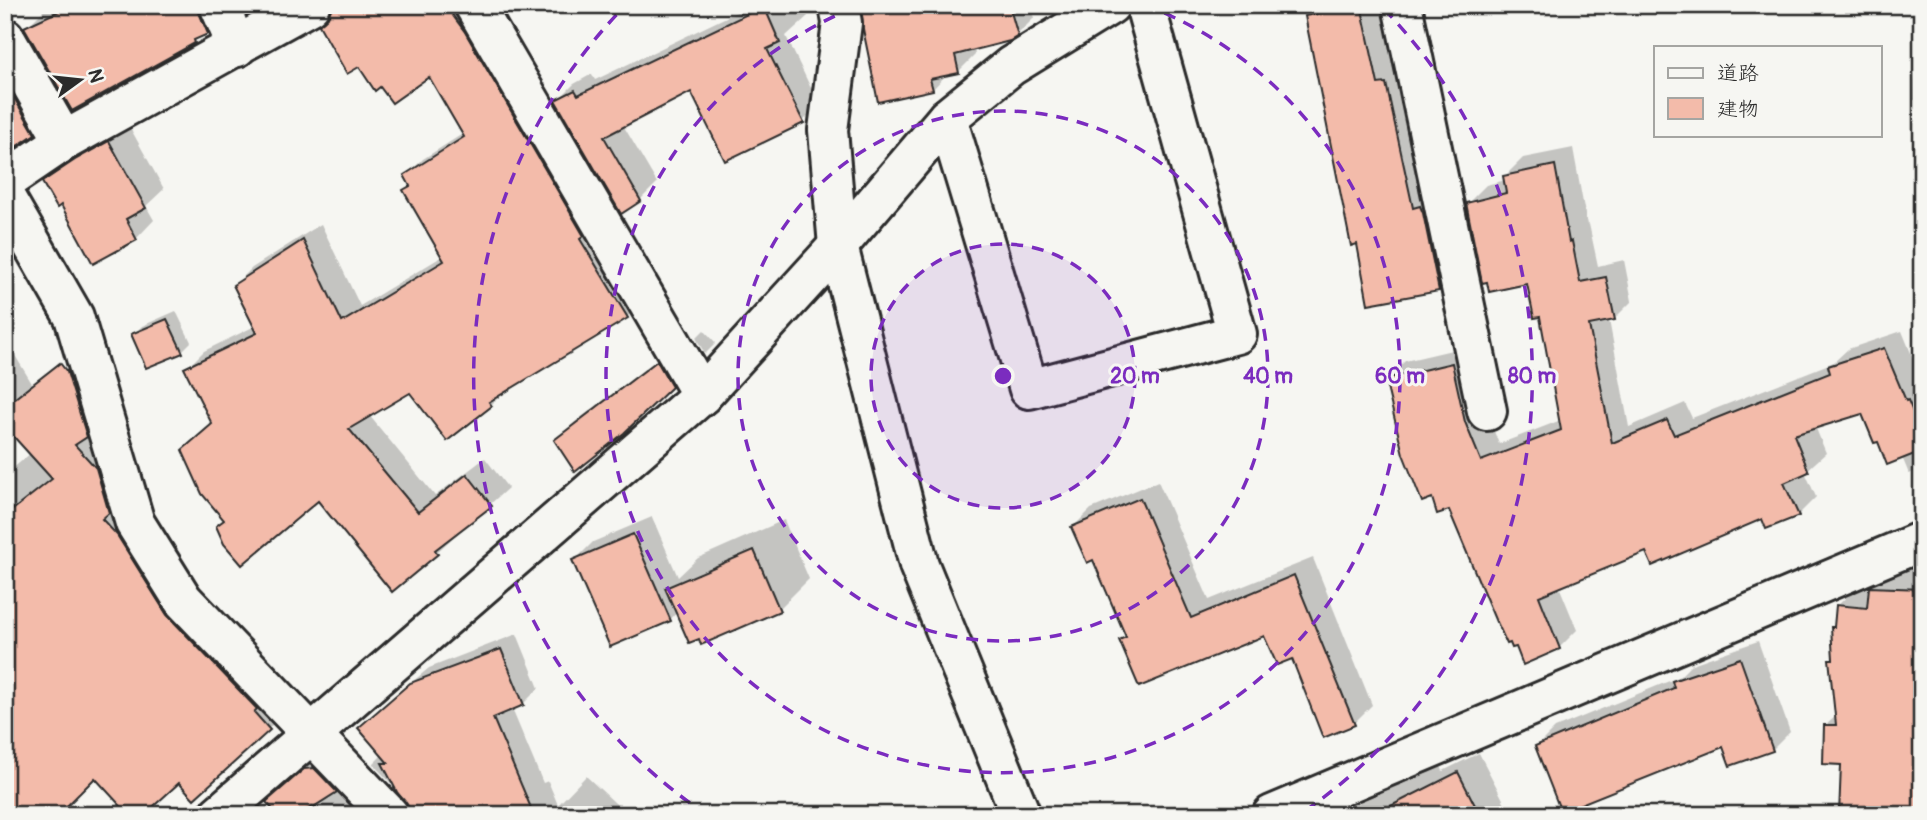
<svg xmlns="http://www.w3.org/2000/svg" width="1927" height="820" font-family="Pangolin,'Klee One',sans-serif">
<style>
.shadow{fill:#0003}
.building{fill:#f3bbaa;stroke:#2b2b2b;stroke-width:2}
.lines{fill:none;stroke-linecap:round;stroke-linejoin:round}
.minor-casing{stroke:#2b2b2b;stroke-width:44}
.minor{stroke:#f6f6f2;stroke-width:38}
.ring{fill:none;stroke:#7b2cbf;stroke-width:3.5;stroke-dasharray:12 9}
.centre{fill:#7b2cbf;stroke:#f6f6f2;stroke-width:3.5}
.ring-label{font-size:21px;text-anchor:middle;font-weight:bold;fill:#7b2cbf;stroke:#f6f6f2;stroke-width:6;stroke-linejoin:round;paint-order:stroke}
</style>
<rect width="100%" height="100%" fill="#f6f6f2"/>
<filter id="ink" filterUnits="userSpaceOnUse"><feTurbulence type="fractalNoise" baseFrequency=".0143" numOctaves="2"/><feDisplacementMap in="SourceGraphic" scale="14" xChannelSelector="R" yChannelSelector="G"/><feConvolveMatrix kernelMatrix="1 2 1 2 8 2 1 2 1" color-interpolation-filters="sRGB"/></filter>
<g filter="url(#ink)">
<g class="shadow">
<path d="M 54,5 L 221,5 L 225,14 L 194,42 L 26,28 L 45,9 Z"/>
<path d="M 333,5 L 474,5 L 644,300 L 627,317 L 506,390 L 491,405 L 411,391 L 369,415 L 435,496 L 485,458 L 508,488 L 437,552 L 318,499 L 226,519 L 184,450 L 214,423 L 187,368 L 204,351 L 255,326 L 235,285 L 252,268 L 321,224 L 360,306 L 443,256 L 405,190 L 411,184 L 406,176 L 423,159 L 464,133 L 430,75 L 381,85 L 331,16 Z"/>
<path d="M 742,5 L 817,5 L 806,10 L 808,16 L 786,36 L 819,105 L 803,121 L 692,90 L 623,125 L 657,183 L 640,200 L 557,101 L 574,84 L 592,74 L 595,80 L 743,9 Z"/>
<path d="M 863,5 L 1030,5 L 1034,18 L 1017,35 L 974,48 L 975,55 L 958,72 L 947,74 L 933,89 Z"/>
<path d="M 1313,5 L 1384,5 L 1457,271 L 1439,289 L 1370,302 L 1359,242 L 1307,17 L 1314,10 Z"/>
<path d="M 5,34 L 52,115 L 34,133 L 5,152 Z"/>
<path d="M 1922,61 L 1922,100 L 1913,100 L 1915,67 Z"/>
<path d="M 128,124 L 164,189 L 146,206 L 154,220 L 136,239 L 62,203 L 45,182 L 63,164 Z"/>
<path d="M 1573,148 L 1587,225 L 1589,224 L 1598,266 L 1624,260 L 1632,301 L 1614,319 L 1609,320 L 1629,427 L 1685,403 L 1692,418 L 1834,362 L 1848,349 L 1902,331 L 1922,380 L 1922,469 L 1909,474 L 1902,457 L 1879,440 L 1863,412 L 1815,426 L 1826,453 L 1805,472 L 1816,497 L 1798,515 L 1763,517 L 1647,550 L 1559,586 L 1577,630 L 1559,648 L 1516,644 L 1511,641 L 1387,379 L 1405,361 L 1469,346 L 1483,403 L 1499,444 L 1561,420 L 1541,315 L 1528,282 L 1468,203 L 1486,185 L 1506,180 L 1505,176 L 1523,158 Z"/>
<path d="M 176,311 L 191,342 L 182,351 L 133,335 L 142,326 Z"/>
<path d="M 704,330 L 716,343 L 705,354 L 696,338 Z"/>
<path d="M 5,339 L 39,395 L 5,419 Z"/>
<path d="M 676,345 L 689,367 L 671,386 L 556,441 L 575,422 Z"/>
<path d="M 77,414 L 111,452 L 124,495 L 285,713 L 194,797 L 179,780 L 95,775 L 5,815 L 5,475 Z"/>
<path d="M 1158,481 L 1209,600 L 1313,558 L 1372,705 L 1354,723 L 1293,656 L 1265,634 L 1121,640 L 1127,635 L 1094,557 L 1073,527 L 1091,509 Z"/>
<path d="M 652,517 L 678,577 L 698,558 L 784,520 L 809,579 L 779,609 L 677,612 L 670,620 L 575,560 L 593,542 Z"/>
<path d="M 1917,561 L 1922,561 L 1922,815 L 1842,763 L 1826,725 L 1837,715 L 1831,660 L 1835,656 L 1833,628 L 1836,625 L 1837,606 L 1856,588 L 1870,589 L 1889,569 L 1907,570 Z"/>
<path d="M 517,634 L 539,688 L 523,704 L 512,709 L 543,783 L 548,781 L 558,805 L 586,776 L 628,815 L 412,815 L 412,809 L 406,799 L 373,764 L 383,754 L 360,728 L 376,712 L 429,668 Z"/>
<path d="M 1758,641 L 1790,732 L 1772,750 L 1724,744 L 1537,746 L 1555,728 L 1679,677 L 1692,664 Z"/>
<path d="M 1479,753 L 1511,815 L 1348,815 L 1361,801 L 1439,762 L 1443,771 Z"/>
<path d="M 322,754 L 390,815 L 280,815 L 284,786 Z"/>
</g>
<g class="building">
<path d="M 72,5 L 196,5 L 208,34 L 194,40 L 195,43 L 72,111 L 24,27 Z"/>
<path d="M 337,5 L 445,5 L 465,32 L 584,236 L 580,239 L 628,318 L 489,402 L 492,406 L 447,441 L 410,393 L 349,429 L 418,512 L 467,474 L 492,506 L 435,550 L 438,554 L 392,592 L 318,501 L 242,565 L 224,544 L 216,526 L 224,520 L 202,494 L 182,450 L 212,424 L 184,368 L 257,333 L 233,285 L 303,240 L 342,322 L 444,261 L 403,190 L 410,186 L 404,175 L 464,137 L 429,77 L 392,103 L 380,87 L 375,91 L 359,67 L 347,74 L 319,25 L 328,17 L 331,9 Z"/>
<path d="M 861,5 L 1009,5 L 1018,36 L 1010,41 L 955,55 L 959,73 L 930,79 L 933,90 L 878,102 L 863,29 Z"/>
<path d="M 1361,5 L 1378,84 L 1386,83 L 1413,208 L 1420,206 L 1423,213 L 1439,291 L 1368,304 L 1357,244 L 1351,246 L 1305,16 Z"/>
<path d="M 764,6 L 780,43 L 767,49 L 804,123 L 725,161 L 691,92 L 604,137 L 641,201 L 621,214 L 555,100 L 575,90 L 578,95 Z"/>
<path d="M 5,82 L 35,134 L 5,154 Z"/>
<path d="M 109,141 L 146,208 L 126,219 L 137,240 L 93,264 L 61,205 L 57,208 L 42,182 L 75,160 Z"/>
<path d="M 1555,165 L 1569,242 L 1572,241 L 1580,282 L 1606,277 L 1615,320 L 1589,325 L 1612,443 L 1667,420 L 1674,435 L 1830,373 L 1828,366 L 1884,348 L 1906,401 L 1908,400 L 1922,433 L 1922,451 L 1887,465 L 1878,442 L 1874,443 L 1862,414 L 1794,435 L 1809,472 L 1784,483 L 1799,516 L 1766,529 L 1762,519 L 1652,566 L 1646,552 L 1539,596 L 1560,649 L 1523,665 L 1516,647 L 1512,648 L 1510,643 L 1507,644 L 1497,622 L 1496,622 L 1449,510 L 1437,514 L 1432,498 L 1422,502 L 1403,454 L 1385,379 L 1452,363 L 1465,422 L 1481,461 L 1561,430 L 1540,317 L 1534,318 L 1527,284 L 1489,292 L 1487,282 L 1482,283 L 1466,203 L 1506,193 L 1503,176 Z"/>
<path d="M 167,319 L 183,353 L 146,368 L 131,334 Z"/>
<path d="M 657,361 L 672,387 L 624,433 L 575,472 L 554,440 Z"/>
<path d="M 60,363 L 67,372 L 87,437 L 75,445 L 96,468 L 109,513 L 102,519 L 117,535 L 167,615 L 257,709 L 254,712 L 270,730 L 194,799 L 179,783 L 144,815 L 129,815 L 95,778 L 58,815 L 5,815 L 5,516 L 52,479 L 5,427 L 5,406 Z"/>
<path d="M 1140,498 L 1191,618 L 1294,575 L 1355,725 L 1323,738 L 1292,659 L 1277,665 L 1264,636 L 1139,687 L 1119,640 L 1126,637 L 1093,560 L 1087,563 L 1071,527 Z"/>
<path d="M 633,534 L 671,621 L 610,647 L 572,560 Z"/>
<path d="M 754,550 L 780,611 L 701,645 L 699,639 L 689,643 L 665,588 Z"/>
<path d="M 1869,587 L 1922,589 L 1922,815 L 1839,815 L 1841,765 L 1823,764 L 1824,725 L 1836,725 L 1829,659 L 1833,659 L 1831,627 L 1834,627 L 1836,605 L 1867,608 Z"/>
<path d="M 501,649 L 524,705 L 493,718 L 534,815 L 410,815 L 410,809 L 397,792 L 382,763 L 388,763 L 358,728 L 410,683 Z"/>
<path d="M 1740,658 L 1773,751 L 1730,766 L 1723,747 L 1561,812 L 1535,746 L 1674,688 L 1672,681 Z"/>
<path d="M 314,768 L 337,792 L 315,806 L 294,815 L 278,815 L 266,802 L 304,769 Z"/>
<path d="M 1458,772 L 1480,815 L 1373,815 Z"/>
</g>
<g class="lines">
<g class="minor-casing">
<g id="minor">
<path d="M 219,5 L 237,47"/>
<path d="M 474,5 L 702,395"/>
<path d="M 839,5 L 842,23 L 828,130 L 838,246 L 919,565 L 1021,815"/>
<path d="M 1402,5 L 1487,411"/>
<path d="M 5,38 L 64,141"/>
<path d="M 947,118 L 1029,389 L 1237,334 L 1145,5"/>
<path d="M 5,181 L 64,141 L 310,5"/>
<path d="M 5,197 L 74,317 L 135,523 L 183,600 L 389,815"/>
<path d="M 218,815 L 702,395 L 838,246 L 947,118 L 1011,66 L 1110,5"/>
<path d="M 1272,815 L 1922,541"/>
</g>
</g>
<use href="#minor" class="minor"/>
</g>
</g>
<circle cx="1003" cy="376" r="132" fill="#7b2cbf" fill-opacity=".12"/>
<g class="ring">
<circle cx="1003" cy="376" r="132"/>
<circle cx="1003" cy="376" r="265"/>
<path d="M1145 5A397 397 0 1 1 861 5"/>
<path d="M707 815A529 529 0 0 1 622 9M1384 9A529 529 0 0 1 1299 815"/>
</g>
<circle cx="1003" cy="376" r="10" class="centre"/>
<g class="ring-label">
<text x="1135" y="383">20 m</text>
<text x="1268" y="383">40 m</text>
<text x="1400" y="383">60 m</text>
<text x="1532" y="383">80 m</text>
</g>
<rect width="1927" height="820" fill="none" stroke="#f6f6f2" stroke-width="28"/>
<rect x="14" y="14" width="1899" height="792" fill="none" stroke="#2b2b2b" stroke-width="2.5" filter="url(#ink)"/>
<rect x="1654" y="46" width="228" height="91" fill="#f6f6f2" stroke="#a5a5a2" stroke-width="2"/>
<rect x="1668" y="68" width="35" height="10" fill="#f6f6f2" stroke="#a5a5a2" stroke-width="2"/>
<text x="1717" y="80" font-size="21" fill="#2b2b2b">道路</text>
<rect x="1668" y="98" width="35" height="21" fill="#f3bbaa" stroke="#a5a5a2" stroke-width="2"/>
<text x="1717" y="116" font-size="21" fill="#2b2b2b">建物</text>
<g transform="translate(80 80) rotate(75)" stroke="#f6f6f2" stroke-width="5" paint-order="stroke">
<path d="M0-5L12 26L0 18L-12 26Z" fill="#2b2b2b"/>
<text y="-10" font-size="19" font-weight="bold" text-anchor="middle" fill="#2b2b2b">N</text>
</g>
</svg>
